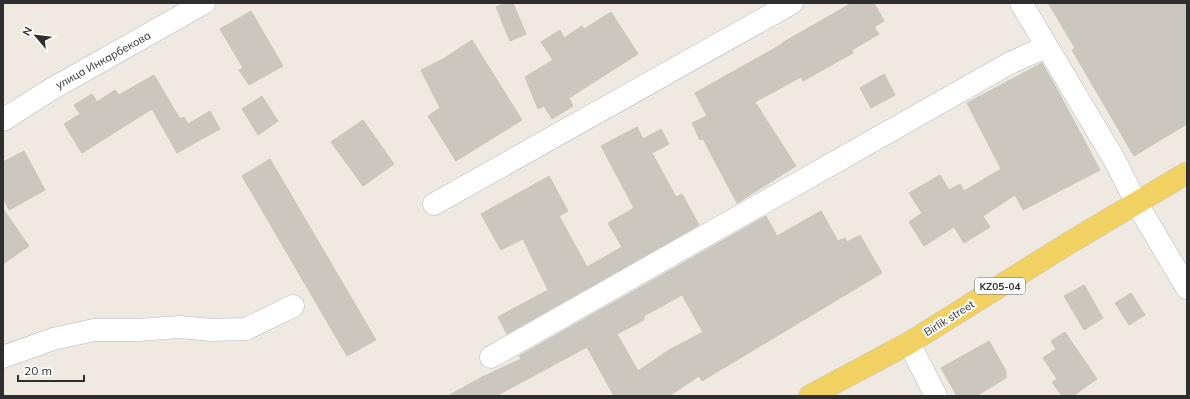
<svg xmlns="http://www.w3.org/2000/svg" width="1190" height="399" font-family="Mulish,sans-serif">
<style>
.building{fill:#cbc7bf;stroke:#cbc5ba;fill-rule:evenodd}
.lines{fill:none;stroke-linecap:round;stroke-linejoin:round}
.street-casing{stroke:#b4b7c1;stroke-width:23}
.primary-casing{stroke:#c9c9c9;stroke-width:23}
.street{stroke:#fff;stroke-width:22}
.primary{stroke:#f2d163;stroke-width:22}
.labels{text-anchor:middle;stroke-width:4;stroke-linejoin:round;paint-order:stroke}
.shield{fill:#fff;stroke:#6d6d6d;stroke-width:1}
.shield-label{font-size:10px;font-weight:bold;fill:#2e2e2e}
.street-label{font-size:11px;fill:#2e2e2e;stroke:#fff}
</style>
<rect width="100%" height="100%" fill="#efe9e1"/>
<g class="building">
<path d="M 506,3 L 513,3 L 526,34 L 510,41 L 496,7 Z"/>
<path d="M 852,3 L 874,3 L 884,21 L 874,27 L 879,34 L 852,50 L 853,53 L 803,81 L 801,77 L 755,102 L 796,166 L 737,203 L 703,139 L 700,140 L 692,123 L 707,116 L 695,93 L 782,44 L 782,43 Z"/>
<path d="M 1048,3 L 1187,3 L 1187,124 L 1134,156 L 1072,50 L 1075,48 Z"/>
<path d="M 251,11 L 283,66 L 249,85 L 239,70 L 243,68 L 220,29 Z"/>
<path d="M 611,12 L 638,54 L 569,98 L 573,106 L 552,119 L 544,106 L 538,109 L 525,77 L 553,60 L 541,42 L 560,30 L 564,38 L 582,26 L 584,29 Z"/>
<path d="M 472,40 L 522,120 L 456,161 L 428,116 L 440,108 L 421,70 L 443,59 Z"/>
<path d="M 1042,63 L 1058,91 L 1100,170 L 1023,210 L 1015,195 L 983,216 L 990,227 L 964,243 L 954,227 L 924,246 L 909,222 L 922,213 L 909,193 L 940,175 L 949,190 L 960,184 L 964,191 L 1001,169 L 967,103 Z"/>
<path d="M 884,74 L 895,95 L 871,108 L 860,88 Z"/>
<path d="M 154,75 L 180,119 L 184,117 L 188,124 L 210,111 L 220,129 L 177,153 L 152,109 L 82,153 L 64,124 L 80,114 L 74,105 L 92,94 L 97,102 L 115,90 L 119,95 Z"/>
<path d="M 262,96 L 278,121 L 258,135 L 242,109 Z"/>
<path d="M 363,120 L 394,164 L 363,186 L 331,142 Z"/>
<path d="M 637,127 L 643,139 L 661,129 L 669,144 L 652,153 L 676,197 L 682,194 L 699,225 L 507,334 L 498,317 L 548,290 L 523,239 L 501,250 L 481,214 L 549,176 L 568,211 L 559,216 L 587,267 L 622,247 L 608,223 L 634,208 L 601,146 Z"/>
<path d="M 24,151 L 45,190 L 9,210 L 3,198 L 3,162 Z"/>
<path d="M 270,159 L 376,340 L 347,356 L 242,176 Z"/>
<path d="M 3,209 L 29,246 L 3,264 Z"/>
<path d="M 821,211 L 838,241 L 845,238 L 847,242 L 860,235 L 882,273 L 702,381 L 699,376 L 669,396 L 614,396 L 587,347 L 496,396 L 448,396 L 482,377 L 521,359 L 519,356 L 766,216 L 777,236 ZM 682,295 L 703,332 L 669,350 L 638,371 L 617,334 L 644,320 L 644,316 Z"/>
<path d="M 1084,285 L 1103,318 L 1084,330 L 1064,296 Z"/>
<path d="M 1131,293 L 1145,315 L 1129,325 L 1115,303 Z"/>
<path d="M 1065,332 L 1097,379 L 1073,396 L 1062,396 L 1052,382 L 1057,379 L 1043,358 L 1056,349 L 1051,341 Z"/>
<path d="M 989,341 L 1006,371 L 1006,378 L 976,396 L 957,396 L 941,368 Z"/>
</g>
<g class="lines">
<g class="street-casing">
<g id="street">
<path d="M 1021,3 L 1114,159 L 1137,204 L 1187,288"/>
<path d="M 3,120 L 50,90 L 204,3"/>
<path d="M 434,204 L 792,3"/>
<path d="M 909,343 L 936,396"/>
<path d="M 3,357 L 53,339 L 94,330 L 139,330 L 179,327 L 212,330 L 246,329 L 293,306"/>
<path d="M 491,357 L 1010,63 L 1046,47"/>
</g>
</g>
<g class="primary-casing">
<path id="primary" d="M 810,396 L 909,343 L 1069,243 L 1187,173"/>
</g>
<use href="#street" class="street"/>
<use href="#primary" class="primary"/>
</g>
<g class="labels">
<rect class="shield" x="975" y="278" width="50" height="16" rx="3"/>
<g class="shield-label">
<text x="1000" y="290">KZ05-04</text>
</g>
<g class="street-label">
<text transform="translate(103 60) rotate(-29)" y="4">улица Инкарбекова</text>
<text transform="translate(949 318) rotate(-32)" y="4">Birlik street</text>
</g>
</g>
<rect width="1190" height="399" fill="none" stroke="#2e2e2e" stroke-width="8"/>
<g transform="translate(36 36) rotate(298)" stroke="#ffffff" stroke-width="3" paint-order="stroke">
<path d="M0-3L7 15L0 10L-7 15Z" fill="#2e2e2e"/>
<text y="-6" font-size="11" font-weight="bold" text-anchor="middle" fill="#2e2e2e">N</text>
</g>
<path d="M18 375v6h66v-6" fill="none" stroke="#2e2e2e" stroke-width="2"/>
<text x="24" y="375" font-size="12" fill="#2e2e2e" stroke="#ffffff" stroke-width="3" paint-order="stroke">20 m</text>
</svg>
